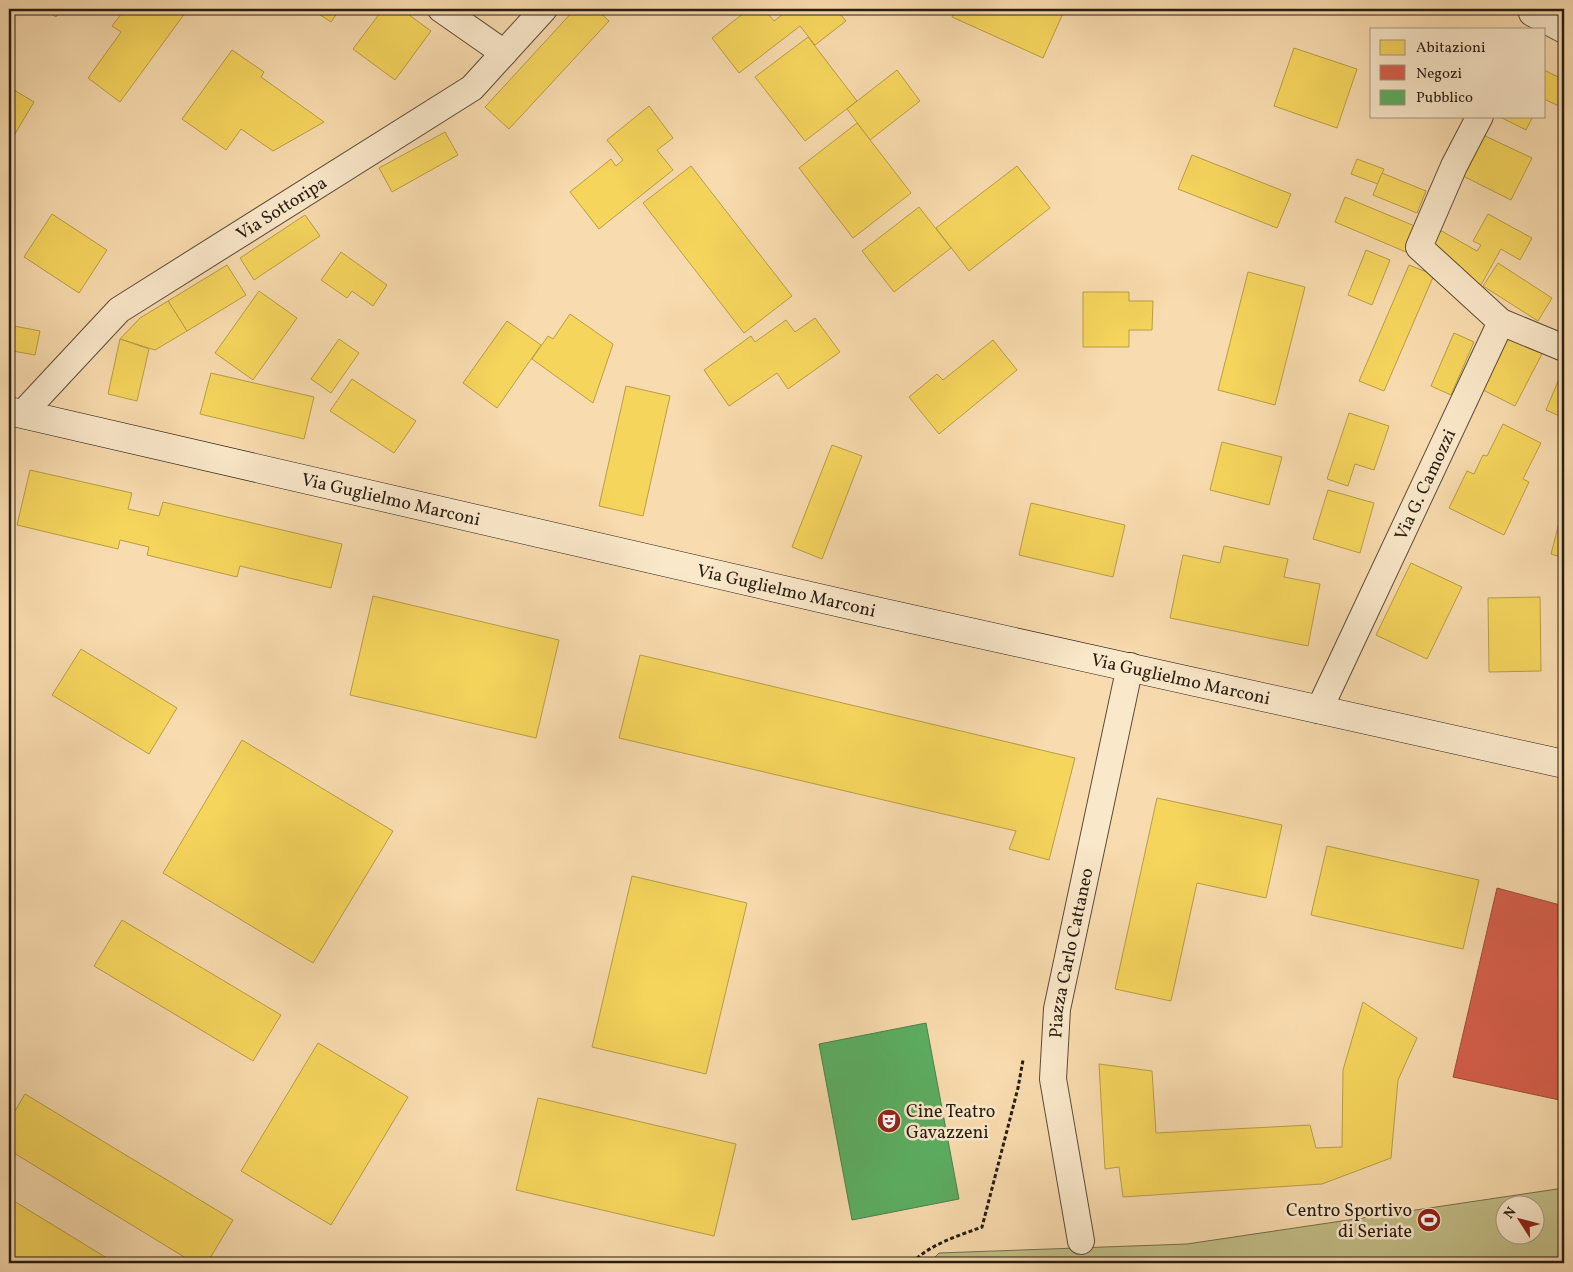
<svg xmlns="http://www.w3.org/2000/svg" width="1573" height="1272" font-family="Vollkorn,serif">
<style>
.green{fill:#c2be87;stroke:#756e4c;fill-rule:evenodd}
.homes{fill:#f6d55c;stroke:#b89e46}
.shops{fill:#d6604d;stroke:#a24c3b}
.public{fill:#5aae61;stroke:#4b8249}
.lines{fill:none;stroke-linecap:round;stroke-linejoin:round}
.minor-casing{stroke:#5c4c38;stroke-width:28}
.secondary-casing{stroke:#281d11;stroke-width:29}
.path{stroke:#281d11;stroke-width:3;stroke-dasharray:4 2.5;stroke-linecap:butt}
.minor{stroke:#fae8ca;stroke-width:26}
.secondary{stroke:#fae8ca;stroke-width:28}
.labels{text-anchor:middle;stroke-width:5;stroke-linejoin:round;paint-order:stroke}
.street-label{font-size:18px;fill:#281d11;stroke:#fae8ca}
.poi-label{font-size:18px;fill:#281d11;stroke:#fae8ca;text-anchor:start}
</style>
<rect width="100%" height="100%" fill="#f8dbae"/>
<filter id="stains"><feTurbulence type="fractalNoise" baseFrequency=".004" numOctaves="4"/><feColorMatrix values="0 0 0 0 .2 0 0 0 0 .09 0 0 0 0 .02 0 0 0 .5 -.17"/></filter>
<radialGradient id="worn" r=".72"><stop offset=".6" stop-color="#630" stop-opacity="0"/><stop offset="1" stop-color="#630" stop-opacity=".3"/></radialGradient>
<path class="green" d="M 1564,1188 L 1564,1263 L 929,1263 L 939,1253 L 1187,1244 ZM 1506,1204 L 1536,1204 L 1536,1234 L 1506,1234 Z"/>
<g class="homes">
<path d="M 44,9 L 62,9 L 56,17 Z"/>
<path d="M 125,9 L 188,9 L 120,102 L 88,78 L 121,32 L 112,26 Z"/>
<path d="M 311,9 L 340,9 L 331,22 Z"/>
<path d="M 383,9 L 401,9 L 431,31 L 395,80 L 353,49 Z"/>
<path d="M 575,9 L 596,9 L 609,21 L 509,129 L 485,107 Z"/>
<path d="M 749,9 L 764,9 L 774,21 L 790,9 L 836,9 L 846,21 L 815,45 L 800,26 L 739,73 L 712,38 Z"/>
<path d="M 956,9 L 1065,9 L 1043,58 L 952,17 Z"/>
<path d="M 808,37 L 857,101 L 805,141 L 755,77 Z"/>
<path d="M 1294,48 L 1357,69 L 1337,128 L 1274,106 Z"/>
<path d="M 232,50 L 264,72 L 261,77 L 324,122 L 273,151 L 241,129 L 226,150 L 182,119 Z"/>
<path d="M 897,70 L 920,101 L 870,140 L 847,109 Z"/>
<path d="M 1544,70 L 1564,80 L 1564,101 L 1561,107 L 1544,99 Z"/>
<path d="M 9,87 L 34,102 L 9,144 Z"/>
<path d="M 649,106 L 673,138 L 657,150 L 673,170 L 599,229 L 570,192 L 611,159 L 616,166 L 623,160 L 607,140 Z"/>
<path d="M 1498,116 L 1533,116 L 1526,130 Z"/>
<path d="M 857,123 L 911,193 L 853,238 L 799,168 Z"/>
<path d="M 445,132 L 458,155 L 392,192 L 379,168 Z"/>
<path d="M 1483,135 L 1532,158 L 1511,200 L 1463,176 Z"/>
<path d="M 1192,155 L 1291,194 L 1277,228 L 1178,189 Z"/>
<path d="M 1357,159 L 1384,169 L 1378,184 L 1351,174 Z"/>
<path d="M 691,166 L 792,296 L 744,333 L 643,203 Z"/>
<path d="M 1017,166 L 1050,208 L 969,271 L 936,228 Z"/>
<path d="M 1382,173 L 1426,191 L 1417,213 L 1373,195 Z"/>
<path d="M 1345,197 L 1417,227 L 1406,252 L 1335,222 Z"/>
<path d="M 919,207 L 951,248 L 894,292 L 862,251 Z"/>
<path d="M 52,214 L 107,250 L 79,293 L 24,257 Z"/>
<path d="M 1488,214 L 1532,238 L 1520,260 L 1501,249 L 1481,285 L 1426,251 L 1438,229 L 1477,251 L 1481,245 L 1473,241 Z"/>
<path d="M 305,215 L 320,236 L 254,280 L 240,258 Z"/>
<path d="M 1366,250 L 1390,260 L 1372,305 L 1348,295 Z"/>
<path d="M 341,252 L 387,285 L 373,306 L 352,291 L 347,298 L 321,280 Z"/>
<path d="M 1498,263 L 1552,298 L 1538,321 L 1483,286 Z"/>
<path d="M 227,265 L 246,295 L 187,331 L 168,301 Z"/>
<path d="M 1409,265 L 1434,275 L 1384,391 L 1359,381 Z"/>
<path d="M 1248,272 L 1305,287 L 1275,405 L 1218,390 Z"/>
<path d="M 259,291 L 297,318 L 253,380 L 215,353 Z"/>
<path d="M 1083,292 L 1129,292 L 1129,301 L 1153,301 L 1152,330 L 1129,330 L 1129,347 L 1083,347 Z"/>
<path d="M 168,301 L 187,331 L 155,350 L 120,339 L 140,318 Z"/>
<path d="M 570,314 L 613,344 L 593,403 L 532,359 L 548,336 L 553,339 Z"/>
<path d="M 815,318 L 840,352 L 788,389 L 777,373 L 729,406 L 704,370 L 751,336 L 755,342 L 786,320 L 795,332 Z"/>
<path d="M 507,321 L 541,345 L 497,408 L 463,383 Z"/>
<path d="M 9,325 L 40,331 L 35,355 L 13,351 L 9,370 Z"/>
<path d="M 1454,333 L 1474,342 L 1451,395 L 1431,386 Z"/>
<path d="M 1505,333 L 1543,352 L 1515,406 L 1479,388 Z"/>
<path d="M 120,339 L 149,349 L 137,401 L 108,394 Z"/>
<path d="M 339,339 L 359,353 L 331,393 L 311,379 Z"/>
<path d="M 993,340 L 1017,370 L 939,434 L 909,397 L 937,374 L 943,380 Z"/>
<path d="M 1564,367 L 1564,418 L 1546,410 Z"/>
<path d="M 211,373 L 314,397 L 304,439 L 200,414 Z"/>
<path d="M 352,379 L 416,421 L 394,453 L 330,411 Z"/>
<path d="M 626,386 L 670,396 L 643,516 L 599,506 Z"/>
<path d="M 1349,413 L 1389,426 L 1374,470 L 1355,464 L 1348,486 L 1327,479 Z"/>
<path d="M 1503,424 L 1541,443 L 1523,479 L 1529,482 L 1504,535 L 1449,508 L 1467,471 L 1474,474 L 1483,455 L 1487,456 Z"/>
<path d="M 1222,442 L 1282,457 L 1269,505 L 1210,490 Z"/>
<path d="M 832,445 L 862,456 L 822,559 L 792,547 Z"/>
<path d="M 30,470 L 132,493 L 128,509 L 159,516 L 163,502 L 342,544 L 331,588 L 240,566 L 237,577 L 147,555 L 149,547 L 120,540 L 118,549 L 17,525 Z"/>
<path d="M 1328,490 L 1374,503 L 1360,553 L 1313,539 Z"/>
<path d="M 1031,503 L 1125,525 L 1113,577 L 1019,555 Z"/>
<path d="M 1564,504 L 1564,558 L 1551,554 Z"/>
<path d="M 1224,546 L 1288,559 L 1284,577 L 1320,584 L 1308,646 L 1170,618 L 1183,555 L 1220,563 Z"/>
<path d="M 1411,563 L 1462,587 L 1427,659 L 1376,635 Z"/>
<path d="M 373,596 L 559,640 L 536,738 L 350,695 Z"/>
<path d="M 1540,597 L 1541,671 L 1489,672 L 1488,598 Z"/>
<path d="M 81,649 L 177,708 L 149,754 L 52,695 Z"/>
<path d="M 640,655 L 1075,758 L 1049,860 L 1009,849 L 1016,831 L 619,738 Z"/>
<path d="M 242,740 L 393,831 L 313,963 L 163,873 Z"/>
<path d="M 1157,798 L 1282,825 L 1266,898 L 1197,883 L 1171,1001 L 1115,989 Z"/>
<path d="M 1327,846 L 1479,880 L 1463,949 L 1311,915 Z"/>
<path d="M 632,876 L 747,903 L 706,1074 L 592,1047 Z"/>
<path d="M 122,920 L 281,1015 L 253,1061 L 94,966 Z"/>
<path d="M 1363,1002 L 1417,1038 L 1398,1080 L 1391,1158 L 1322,1184 L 1123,1197 L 1119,1167 L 1105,1169 L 1099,1064 L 1152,1071 L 1156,1133 L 1310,1125 L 1316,1148 L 1342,1147 L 1343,1070 Z"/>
<path d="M 318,1043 L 408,1097 L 331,1225 L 241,1171 Z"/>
<path d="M 25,1094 L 233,1220 L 207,1263 L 194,1263 L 9,1150 L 9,1121 Z"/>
<path d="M 538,1098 L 736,1144 L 714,1236 L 516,1190 Z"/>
<path d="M 9,1198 L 115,1263 L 9,1263 Z"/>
</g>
<path class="shops" d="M 1497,888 L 1564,906 L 1564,1101 L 1453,1077 Z"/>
<path class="public" d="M 926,1023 L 959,1199 L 852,1220 L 819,1044 Z"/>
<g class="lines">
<g class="minor-casing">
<g id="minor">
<path d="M 441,9 L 504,53"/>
<path d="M 1532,13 L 1564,30"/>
<path d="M 1480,116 L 1454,166 L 1419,247 L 1501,322 L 1564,348"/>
<path id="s1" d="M 22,414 L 119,310 L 472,88 L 544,9"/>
<path id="s2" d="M 1319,710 L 1501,322"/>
<path id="s3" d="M 1081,1241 L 1053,1079 L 1057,1009 L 1130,666"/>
</g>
</g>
<g class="secondary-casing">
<g id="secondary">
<path id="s4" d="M 9,411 L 880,612 L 1564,764"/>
</g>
</g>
<path class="path" d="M 912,1263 C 930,1244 958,1236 982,1227 L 1018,1088 L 1023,1060"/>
<use href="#minor" class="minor"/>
<use href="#secondary" class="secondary"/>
</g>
<defs>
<g id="theatre-disc" transform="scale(1.25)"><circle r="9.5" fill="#8f2418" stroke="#fae8ca"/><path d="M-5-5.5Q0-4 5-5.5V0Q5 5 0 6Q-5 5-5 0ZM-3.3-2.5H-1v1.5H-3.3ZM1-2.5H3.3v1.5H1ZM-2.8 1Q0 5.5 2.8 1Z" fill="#fff"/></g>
<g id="stadium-disc" transform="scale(1.25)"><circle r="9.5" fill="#8f2418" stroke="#fae8ca"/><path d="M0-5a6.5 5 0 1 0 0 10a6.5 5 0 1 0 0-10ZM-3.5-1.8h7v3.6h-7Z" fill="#fff"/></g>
</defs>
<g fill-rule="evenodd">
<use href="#theatre-disc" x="889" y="1121"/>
<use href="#stadium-disc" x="1429" y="1220"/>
</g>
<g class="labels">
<g class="street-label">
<text dy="6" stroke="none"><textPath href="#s1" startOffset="334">Via Sottoripa</textPath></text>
<text dy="6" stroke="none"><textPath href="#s2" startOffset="249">Via G. Camozzi</textPath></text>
<text dy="6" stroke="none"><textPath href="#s4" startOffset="392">Via Guglielmo Marconi</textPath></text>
<text dy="6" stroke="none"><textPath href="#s4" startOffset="798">Via Guglielmo Marconi</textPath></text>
<text dy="6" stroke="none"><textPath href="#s4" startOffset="1202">Via Guglielmo Marconi</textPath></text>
<text dy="6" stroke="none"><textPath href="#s3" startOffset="292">Piazza Carlo Cattaneo</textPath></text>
</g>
<g class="poi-label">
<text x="906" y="1117">Cine Teatro<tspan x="906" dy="21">Gavazzeni</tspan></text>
<text x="1412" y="1216" text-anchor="end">Centro Sportivo<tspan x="1412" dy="21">di Seriate</tspan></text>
</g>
</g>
<rect width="1573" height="1272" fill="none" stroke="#f8dbae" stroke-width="30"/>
<rect x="10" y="10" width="1553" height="1252" fill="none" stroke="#281d11" stroke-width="2.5"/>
<rect x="15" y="15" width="1543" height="1242" fill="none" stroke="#281d11"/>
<rect x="1370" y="28" width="175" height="90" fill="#fae8ca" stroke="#a69780"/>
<rect x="1380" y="40" width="25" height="15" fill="#f6d55c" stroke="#a69780"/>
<text x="1416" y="52" font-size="15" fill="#281d11">Abitazioni</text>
<rect x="1380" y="65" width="25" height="15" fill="#d6604d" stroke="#a69780"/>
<text x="1416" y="78" font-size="15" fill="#281d11">Negozi</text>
<rect x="1380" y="90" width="25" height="15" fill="#5aae61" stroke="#a69780"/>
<text x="1416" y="102" font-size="15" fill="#281d11">Pubblico</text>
<g transform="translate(1520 1220) rotate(306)"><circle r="24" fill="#fae8ca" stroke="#a69780"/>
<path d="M0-4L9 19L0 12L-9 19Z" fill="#8f2418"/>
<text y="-8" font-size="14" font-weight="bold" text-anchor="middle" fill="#281d11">N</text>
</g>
<rect width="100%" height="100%" filter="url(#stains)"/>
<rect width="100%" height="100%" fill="url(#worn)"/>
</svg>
